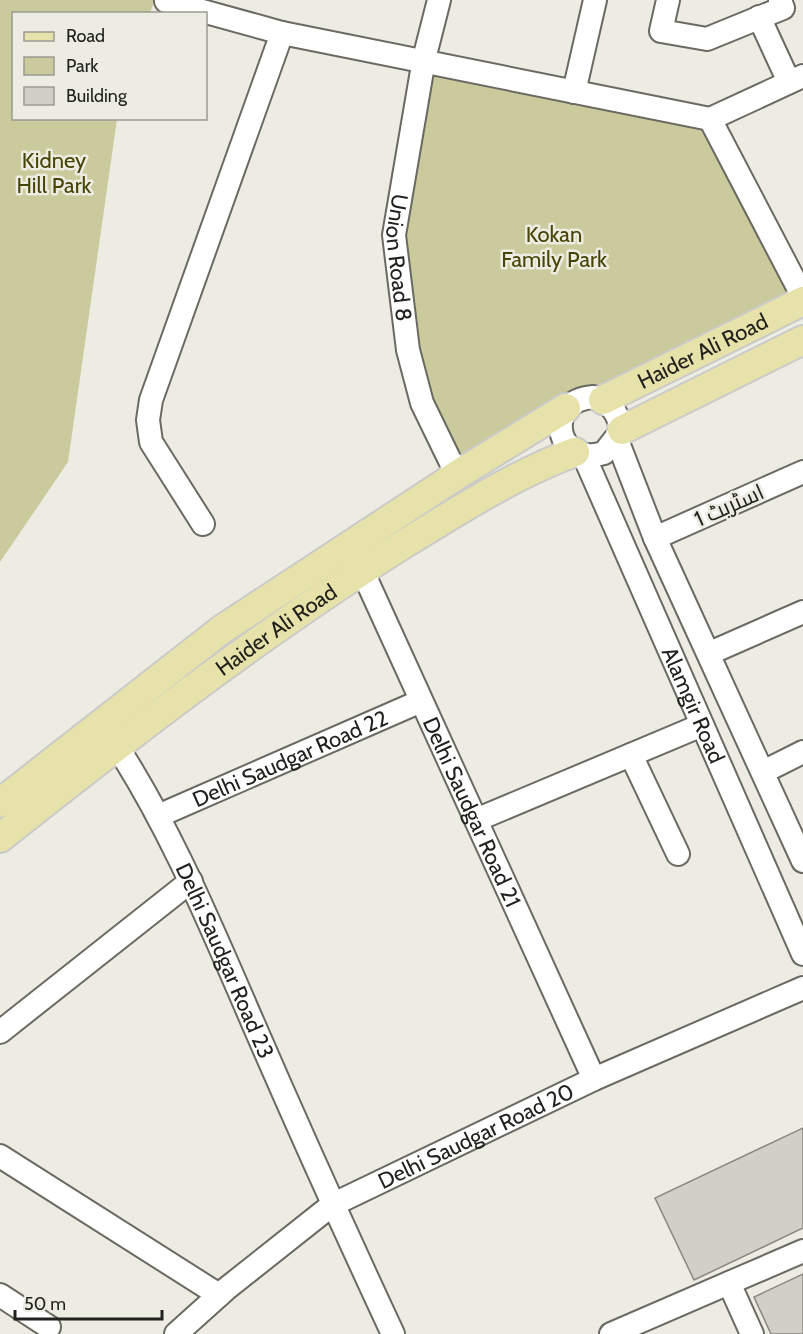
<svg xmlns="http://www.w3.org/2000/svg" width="803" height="1334" font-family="Cabin,Cairo,sans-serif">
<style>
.green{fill:#cbca9c}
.building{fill:#d0d0c7;stroke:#888880;stroke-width:1.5}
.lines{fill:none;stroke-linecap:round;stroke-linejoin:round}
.minor-casing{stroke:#6a6a62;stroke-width:26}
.major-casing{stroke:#cacac9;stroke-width:32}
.minor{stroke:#fff;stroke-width:22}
.major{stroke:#e6e2aa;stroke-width:28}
.labels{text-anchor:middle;stroke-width:5;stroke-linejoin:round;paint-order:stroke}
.park-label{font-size:22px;fill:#474303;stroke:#ecece3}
.street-label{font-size:22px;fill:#21211e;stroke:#ecece3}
</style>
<rect width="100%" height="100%" fill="#ecece3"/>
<g class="green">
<path d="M 0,0 L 155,0 L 150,13 L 14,14 L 14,118 L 117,119 L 68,462 L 0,562 Z"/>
<path d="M 424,59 L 710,119 L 803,297 L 529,431 L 457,475 L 422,403 L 394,235 Z"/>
</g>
<g class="building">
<path d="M 803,1128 L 803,1228 L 694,1280 L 655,1198 Z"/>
<path d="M 803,1274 L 803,1334 L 771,1334 L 754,1297 Z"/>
</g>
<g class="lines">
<g class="minor-casing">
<g id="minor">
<path id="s1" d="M 439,0 L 424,59 L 394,235 L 408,350 L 422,403 L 457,475"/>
<path d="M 668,0 L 661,31 L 707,39 L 783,8 L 780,0"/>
<path d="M 166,1 L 282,33 L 710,119"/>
<path d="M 759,17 L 789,82"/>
<path d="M 574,92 L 595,0"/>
<path d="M 710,119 L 803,297"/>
<path d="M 710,119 L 803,76"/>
<path d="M 593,397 C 612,403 617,412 622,430 L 604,453 C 556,468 542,401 593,397 Z"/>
<path d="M 617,440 L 655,538 L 803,861"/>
<path id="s2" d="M 584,456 L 803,954"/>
<path d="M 203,524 L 151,442 L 148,420 L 151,400 L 282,33"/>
<path d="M 655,538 L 803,472"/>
<path id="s3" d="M 356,557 L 594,1079"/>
<path d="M 710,653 L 803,612"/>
<path id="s4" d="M 109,734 C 169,824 210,924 253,1023 C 298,1127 345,1231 393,1334"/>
<path d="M 631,755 L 678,854"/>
<path d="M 763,772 L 803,752"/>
<path id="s5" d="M 158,816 L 421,701"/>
<path d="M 476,820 L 702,725"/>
<path d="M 0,1032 L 191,881"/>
<path d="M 0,1156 L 219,1295"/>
<path d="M 729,1283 L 752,1334"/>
<path d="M 0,1295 L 49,1327"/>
<path id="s6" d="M 176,1334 L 226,1289 L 332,1205 L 594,1079 L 803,988"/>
<path d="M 611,1334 L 803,1251"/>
</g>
</g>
<g class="major-casing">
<g id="major">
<path id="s7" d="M 603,400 L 803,301"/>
<path d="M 622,430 L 803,340"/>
<path d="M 0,803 L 221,630 L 457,475 L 566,408"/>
<path id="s8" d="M 0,838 C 131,734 264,631 407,542 C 461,509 515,474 575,452"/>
</g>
</g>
<use href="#minor" class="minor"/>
<use href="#major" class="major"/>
</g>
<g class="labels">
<g class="park-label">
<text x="54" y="168">Kidney<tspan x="54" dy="25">Hill Park</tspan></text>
<text x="554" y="242">Kokan<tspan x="554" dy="25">Family Park</tspan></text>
</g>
<g class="street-label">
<text dy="8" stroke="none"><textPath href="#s1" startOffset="262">Union Road 8</textPath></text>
<text dy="8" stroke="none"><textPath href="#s7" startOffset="111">Haider Ali Road</textPath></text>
<text transform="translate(729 505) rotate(-24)" y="8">اسٹریٹ 1</text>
<text dy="8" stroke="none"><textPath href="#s8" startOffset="346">Haider Ali Road</textPath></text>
<text dy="8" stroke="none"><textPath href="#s2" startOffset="272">Alamgir Road</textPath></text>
<text dy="8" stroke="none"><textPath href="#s5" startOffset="144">Delhi Saudgar Road 22</textPath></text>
<text dy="8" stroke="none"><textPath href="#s3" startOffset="280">Delhi Saudgar Road 21</textPath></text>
<text dy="8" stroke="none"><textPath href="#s4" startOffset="255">Delhi Saudgar Road 23</textPath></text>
<text dy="8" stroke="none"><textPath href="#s6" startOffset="362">Delhi Saudgar Road 20</textPath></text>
</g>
</g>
<rect x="12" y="12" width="195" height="108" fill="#ecece3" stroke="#9b9b94" stroke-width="1.5"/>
<rect x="24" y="32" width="30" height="9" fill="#e6e2aa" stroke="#9b9b94" stroke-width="1.5"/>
<text x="66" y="42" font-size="18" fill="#21211e">Road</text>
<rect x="24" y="57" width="30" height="18" fill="#cbca9c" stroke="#9b9b94" stroke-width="1.5"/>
<text x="66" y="72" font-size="18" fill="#21211e">Park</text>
<rect x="24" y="87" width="30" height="18" fill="#d0d0c7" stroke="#9b9b94" stroke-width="1.5"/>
<text x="66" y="102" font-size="18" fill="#21211e">Building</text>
<path d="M15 1310v9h147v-9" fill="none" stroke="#21211e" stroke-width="3"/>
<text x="24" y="1310" font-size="18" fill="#21211e" stroke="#ecece3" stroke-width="4.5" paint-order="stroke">50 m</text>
</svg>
